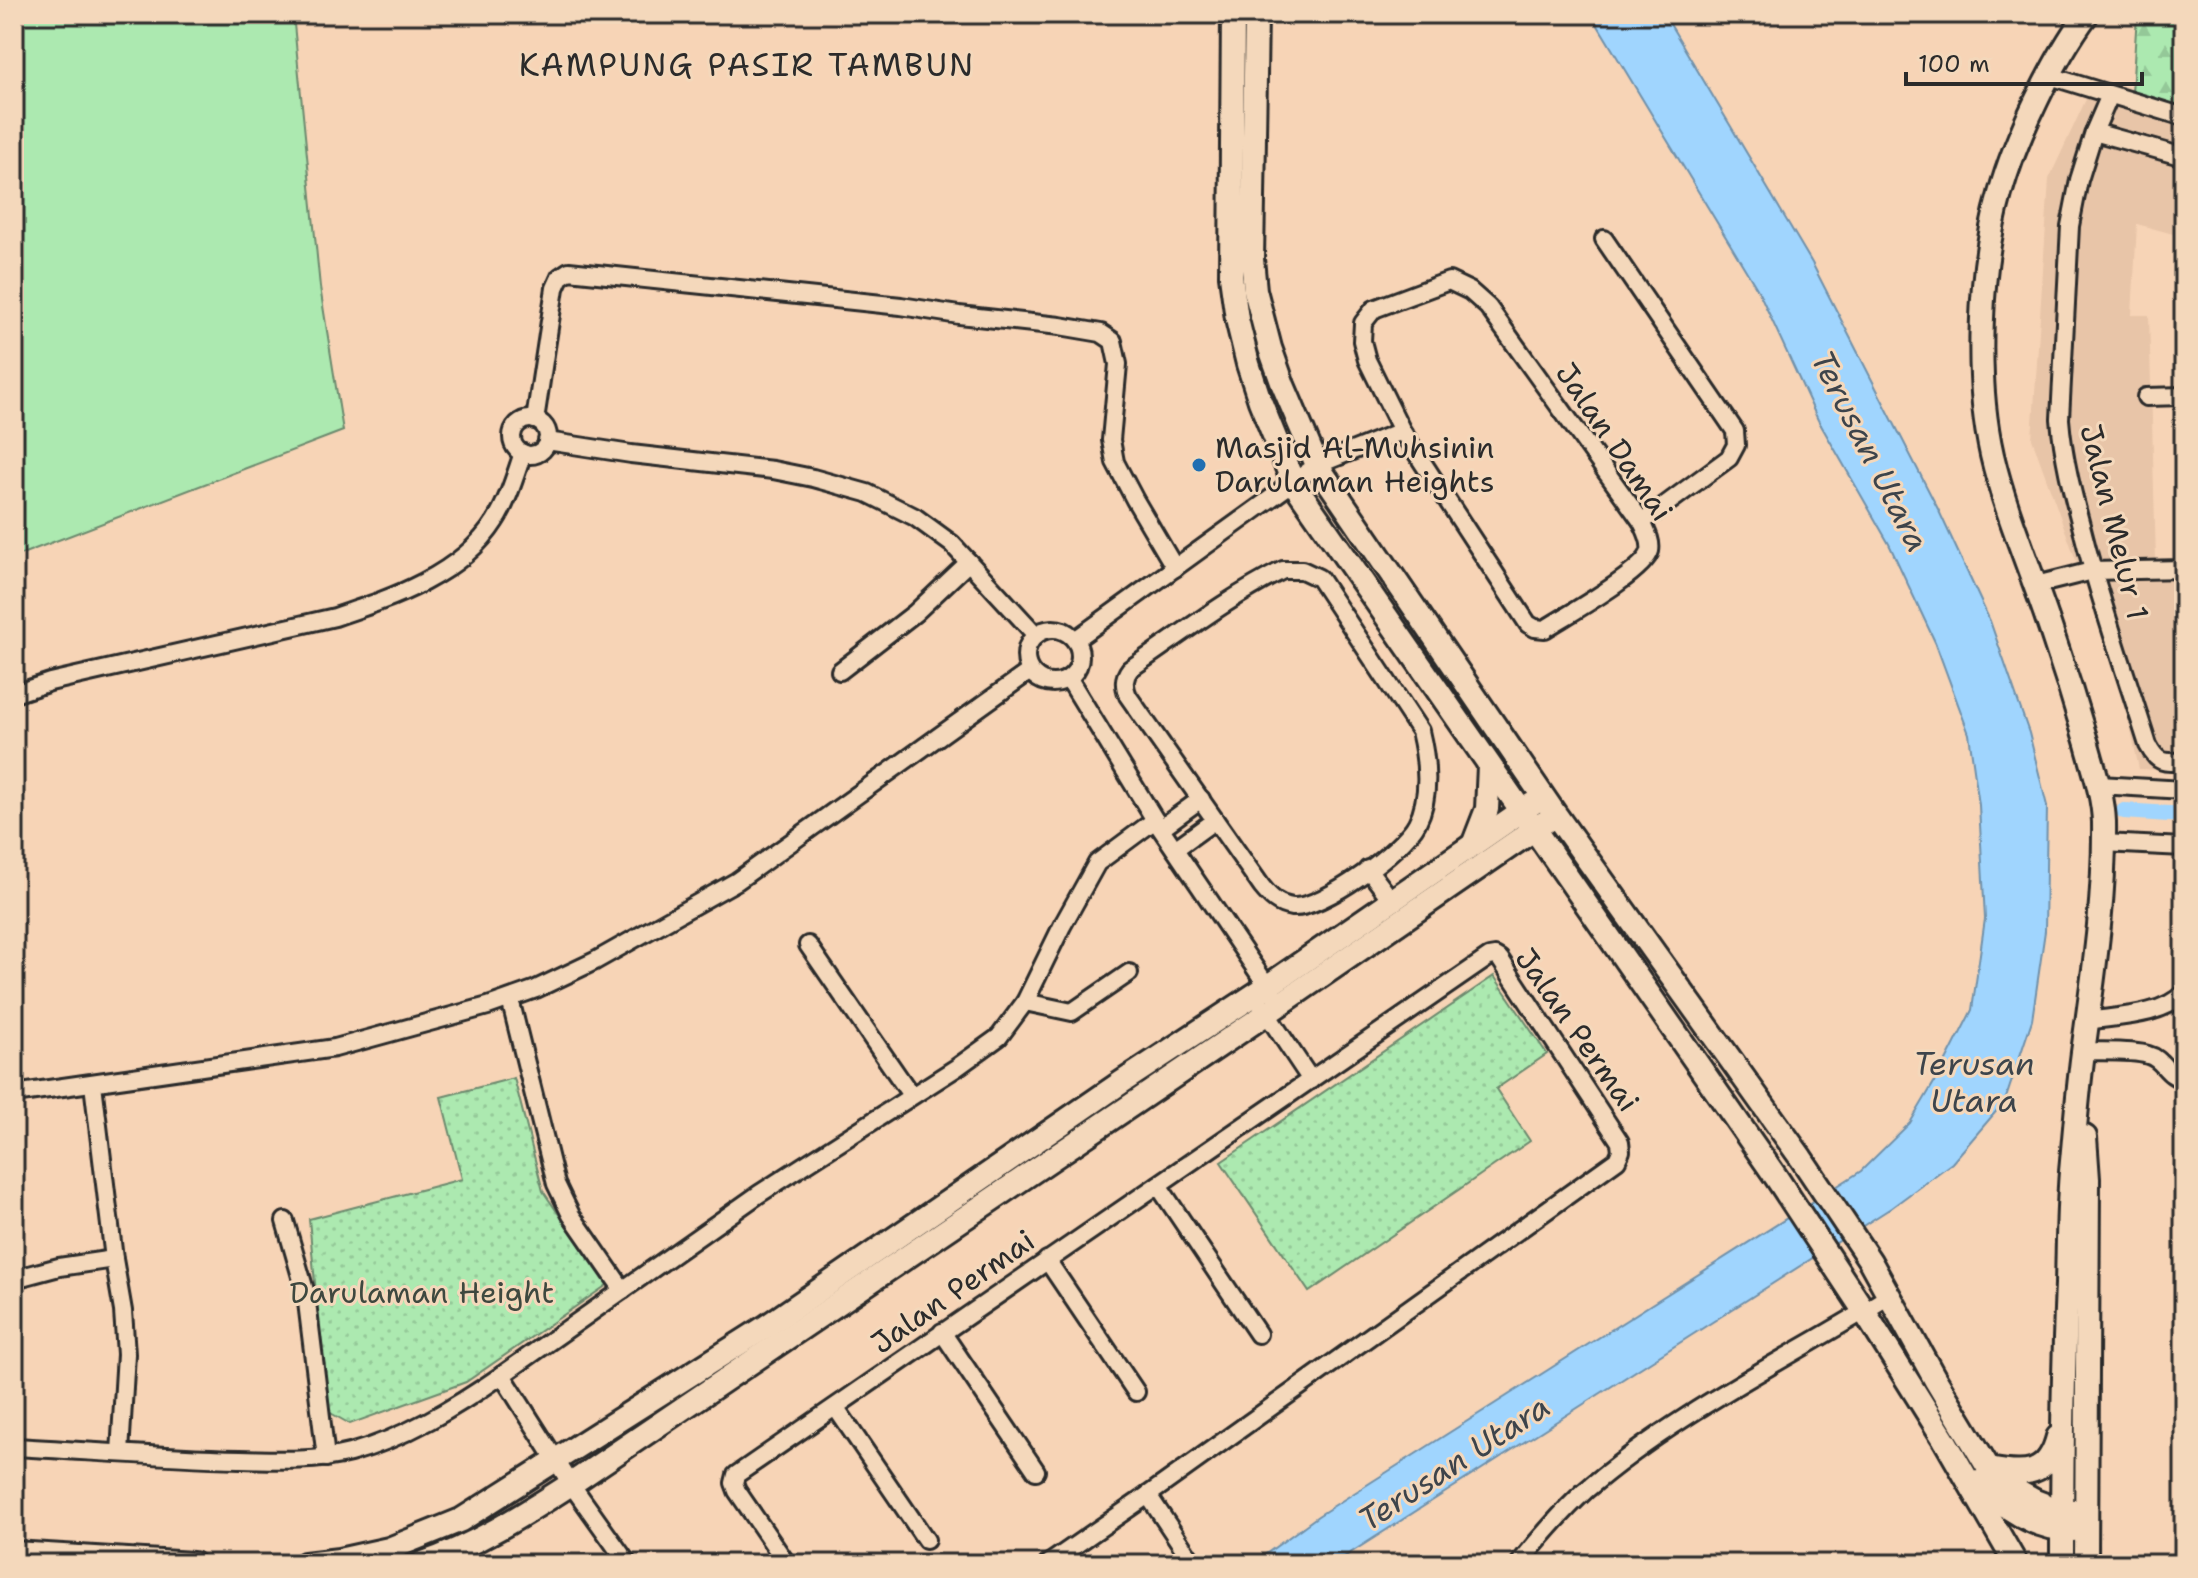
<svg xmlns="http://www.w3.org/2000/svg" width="2198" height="1578" font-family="'Shantell Sans',sans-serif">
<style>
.built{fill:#e8c5a8}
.grass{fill:#ace9b0;stroke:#6c8a6e;stroke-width:2}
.forest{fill:url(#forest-firs);stroke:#6c8a6e;stroke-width:2}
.park{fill:url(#park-dots);stroke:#6c8a6e;stroke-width:2}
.water{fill:#a0d5fe;stroke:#7191aa;stroke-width:2}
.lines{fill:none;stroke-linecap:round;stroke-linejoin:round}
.canal{stroke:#a0d5fe;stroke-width:16}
.street-casing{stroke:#2b2b2b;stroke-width:22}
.secondary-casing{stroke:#2b2b2b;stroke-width:28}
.street{stroke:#f4d8bb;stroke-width:16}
.secondary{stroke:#f4d8bb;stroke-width:22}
.poi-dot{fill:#1f6fb2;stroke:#f4d8bb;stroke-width:3}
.labels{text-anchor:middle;stroke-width:6;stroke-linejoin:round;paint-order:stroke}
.street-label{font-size:30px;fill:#2b2b2b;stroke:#f4d8bb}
.poi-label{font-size:30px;fill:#2b2b2b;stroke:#f4d8bb;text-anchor:start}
.park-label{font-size:30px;fill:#3e483f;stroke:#f4d8bb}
.neighbourhood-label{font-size:32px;letter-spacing:2px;fill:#2b2b2b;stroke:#f4d8bb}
.water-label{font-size:32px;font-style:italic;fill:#3d444b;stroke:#f4d8bb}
</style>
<defs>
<pattern id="forest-firs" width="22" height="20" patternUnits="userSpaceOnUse" patternTransform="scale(2)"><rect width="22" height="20" fill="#ace9b0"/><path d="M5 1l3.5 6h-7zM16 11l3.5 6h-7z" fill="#94c898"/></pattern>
<pattern id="park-dots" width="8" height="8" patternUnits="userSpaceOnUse" patternTransform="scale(2)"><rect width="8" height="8" fill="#ace9b0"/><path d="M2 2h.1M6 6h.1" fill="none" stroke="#94c898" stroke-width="1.8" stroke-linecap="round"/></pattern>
</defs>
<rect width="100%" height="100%" fill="#f7d4b6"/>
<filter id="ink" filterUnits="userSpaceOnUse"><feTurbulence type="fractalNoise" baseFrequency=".0125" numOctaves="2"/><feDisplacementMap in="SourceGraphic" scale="16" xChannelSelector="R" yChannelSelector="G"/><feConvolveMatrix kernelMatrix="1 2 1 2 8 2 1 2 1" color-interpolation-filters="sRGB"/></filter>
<g filter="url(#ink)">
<path class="built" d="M 2094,82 L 2184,109 L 2184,237 L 2137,224 L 2132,315 L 2149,315 L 2156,560 L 2177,560 L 2184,587 L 2184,771 L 2139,769 L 2121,684 L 2032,439 L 2049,179 Z"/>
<path class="grass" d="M 14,14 L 293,14 L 320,287 L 343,431 L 14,557 Z"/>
<path class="forest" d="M 2137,14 L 2184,14 L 2184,109 L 2132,93 Z"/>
<g class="park">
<path d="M 1494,976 L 1547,1054 L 1496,1089 L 1530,1141 L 1309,1292 L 1221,1162 Z"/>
<path d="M 514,1078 L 543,1191 L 607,1285 L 466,1382 L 350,1424 L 327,1411 L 309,1219 L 462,1179 L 441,1097 Z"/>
</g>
<path class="water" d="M 1591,14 L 1664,14 L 1812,263 L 1939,511 L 1990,621 L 2029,733 L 2047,806 L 2045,931 L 2032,1020 L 2005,1101 L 1952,1163 L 1891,1208 L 1333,1564 L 1252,1564 L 1318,1516 L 1861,1171 L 1910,1123 L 1942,1069 L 1972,1010 L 1985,919 L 1979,805 L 1969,734 L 1935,642 L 1889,544 L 1818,420 L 1759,292 Z"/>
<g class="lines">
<path class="canal" d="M 2124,811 L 2184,815"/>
<g class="street-casing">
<g id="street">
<path d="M 2050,76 L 2184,117"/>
<path d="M 2110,95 L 2094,132 L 2079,180 L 2070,226 L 2060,419 C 2063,458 2073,495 2083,533 C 2101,605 2126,674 2148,745 C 2158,764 2164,763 2184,761"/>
<path d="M 2094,132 L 2184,157"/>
<path d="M 1604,239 L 1735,431 L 1736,445 L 1729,458 L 1642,522"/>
<path d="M 1449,281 L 1470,291 L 1488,307 L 1642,522 C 1646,531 1652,541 1650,551 C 1645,572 1565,616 1545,629 L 1535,628 L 1528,624 L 1402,431 L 1367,360 L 1362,341 L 1363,323 L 1374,309 Z"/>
<path d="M 2146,397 L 2184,396"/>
<circle cx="530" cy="437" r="18"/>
<path d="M 535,420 L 555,288 L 560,277 L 569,271 L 901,306 L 959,315 L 1060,326 L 1101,333 L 1113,341 L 1118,364 L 1111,440 L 1115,462 L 1135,500 L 1175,568"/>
<path d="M 547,441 L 631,454 L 773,470 L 813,478 L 867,493 L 915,517 L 952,544 L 1036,635"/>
<path d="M 1283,570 L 1302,570 L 1319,578 L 1420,731 C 1427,760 1431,796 1417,823 C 1404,849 1321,910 1292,907 C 1278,905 1270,897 1262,887 L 1128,696 C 1124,686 1123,678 1130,669 C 1180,635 1229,597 1283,570 Z"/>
<path d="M 2036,585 L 2092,571 L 2184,569"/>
<circle cx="1053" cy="656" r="27"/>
<path d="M 1075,640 L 1317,465 L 1402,431"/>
<path d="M 840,671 L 915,613 L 969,562"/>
<path d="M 1069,679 L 1155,820 L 1272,993"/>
<path d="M 14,694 L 50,682 L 335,617 C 392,598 461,575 495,521 C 508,501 515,476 523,453"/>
<path d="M 2099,785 L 2184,790"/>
<path d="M 1161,828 L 1201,799"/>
<path d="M 2103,843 L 2184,847"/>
<path d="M 1175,849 L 1215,820"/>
<path d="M 1368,869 L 1392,901"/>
<path d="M 808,945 L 911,1095"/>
<path d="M 510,999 L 556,1184 L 571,1215 L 623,1290"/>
<path d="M 1025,1002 L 1072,1012 L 1129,973"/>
<path d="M 1261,1005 L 1311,1080"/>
<path d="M 2087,1021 C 2118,1016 2162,1016 2184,993"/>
<path d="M 2083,1051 C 2101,1052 2132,1050 2148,1055 C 2164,1059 2165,1075 2184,1080"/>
<path d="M 93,1084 L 114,1259 L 123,1311 L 126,1354 L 120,1453"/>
<path d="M 14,1094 L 335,1048 L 488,1006 L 536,989 L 595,961 L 737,881 L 1030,671"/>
<path d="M 1158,1185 L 1258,1334"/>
<path d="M 285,1221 L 306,1294 L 326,1458"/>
<path d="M 1047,1260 L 1136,1392"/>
<path d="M 14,1279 L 59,1267 L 114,1259"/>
<path d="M 942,1332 L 1036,1471"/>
<path d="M 836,1408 L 926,1540"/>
<path d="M 14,1447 C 89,1451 165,1457 240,1459 C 277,1460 315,1462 350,1453 C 405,1438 456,1407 502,1375"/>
<path d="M 1148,1495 L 1194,1564"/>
<path d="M 628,1564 L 571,1484 L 502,1375 L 759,1194 L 956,1068 L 999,1037 L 1025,1002 L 1062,926 L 1097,863 L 1155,820"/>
<path d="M 787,1564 L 737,1491 L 734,1483 L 736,1475 L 1489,957 L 1495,956 L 1500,959 L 1620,1142 L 1621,1151 L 1617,1160 L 1148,1495 L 1048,1564"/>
<path d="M 1519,1564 C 1536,1542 1564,1510 1585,1491 C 1674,1414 1789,1358 1889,1296"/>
</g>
</g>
<g class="secondary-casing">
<g id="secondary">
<path d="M 1233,14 L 1231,276 L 1237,319 L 1248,364 L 1260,401 L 1293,482 L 1776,1177 L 1864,1311 L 1944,1439 L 2016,1564"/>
<path d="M 1256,14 L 1252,259 L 1255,290 L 1270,348 L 1283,385 L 1317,465 L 1555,814 L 1801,1158 L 1870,1261 L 1935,1379 L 1989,1469 L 2010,1487 L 2035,1501 L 2061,1511 L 2086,1511"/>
<path d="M 1473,845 L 1487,809 L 1489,766"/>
<path d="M 2085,1137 L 2088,1179 L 2086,1564"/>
<path d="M 1989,1469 C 2024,1476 2048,1477 2058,1437"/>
<path d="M 1978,1482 C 2002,1507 2036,1530 2073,1530"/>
<path d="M 14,1553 L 193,1564"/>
<path d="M 305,1564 L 339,1560 L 389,1549 L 461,1520 L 767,1326 L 1122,1082 L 1268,986 L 1532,804"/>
<path d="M 421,1564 C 476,1545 523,1515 571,1484 L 1266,1014 L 1545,822"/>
<path d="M 2062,1564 C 2062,1471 2063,1378 2067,1284 C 2068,1247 2068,1209 2071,1172 C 2075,1130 2078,1087 2084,1045 C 2094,971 2105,897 2104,822 C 2103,795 2094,770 2087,744 C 2076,706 2064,668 2051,630 C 2032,572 2006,515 1992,455 C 1975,380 1979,268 2000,194 C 2015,139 2053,60 2087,14"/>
</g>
</g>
<use href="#street" class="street"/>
<use href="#secondary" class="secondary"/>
</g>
</g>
<circle class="poi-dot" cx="1199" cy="465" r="8"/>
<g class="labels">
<g class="street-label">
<text transform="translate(1614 442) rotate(56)" y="10">Jalan Damai</text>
<text transform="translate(2114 522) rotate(76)" y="10">Jalan Melur 1</text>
<text transform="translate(1577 1030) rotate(55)" y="10">Jalan Permai</text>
<text transform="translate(953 1292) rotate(-35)" y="10">Jalan Permai</text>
</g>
<g class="poi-label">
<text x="1215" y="458">Masjid Al-Muhsinin<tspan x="1215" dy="34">Darulaman Heights</tspan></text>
</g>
<g class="park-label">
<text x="422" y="1303">Darulaman Height</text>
</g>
<g class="neighbourhood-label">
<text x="747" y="76">KAMPUNG PASIR TAMBUN</text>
</g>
<g class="water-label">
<text transform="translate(1870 451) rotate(63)" y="11">Terusan Utara</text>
<text x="1974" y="1075">Terusan<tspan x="1974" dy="37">Utara</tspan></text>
<text transform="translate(1454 1463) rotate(-33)" y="11">Terusan Utara</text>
</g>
</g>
<rect width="2198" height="1578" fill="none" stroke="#f4d8bb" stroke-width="48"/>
<rect x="24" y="24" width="2150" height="1530" fill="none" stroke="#2b2b2b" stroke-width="3" filter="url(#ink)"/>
<path d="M1906 72v12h236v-12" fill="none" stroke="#2b2b2b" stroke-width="4"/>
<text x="1918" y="72" font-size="24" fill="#2b2b2b" stroke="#f4d8bb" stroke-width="6" paint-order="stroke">100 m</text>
</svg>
